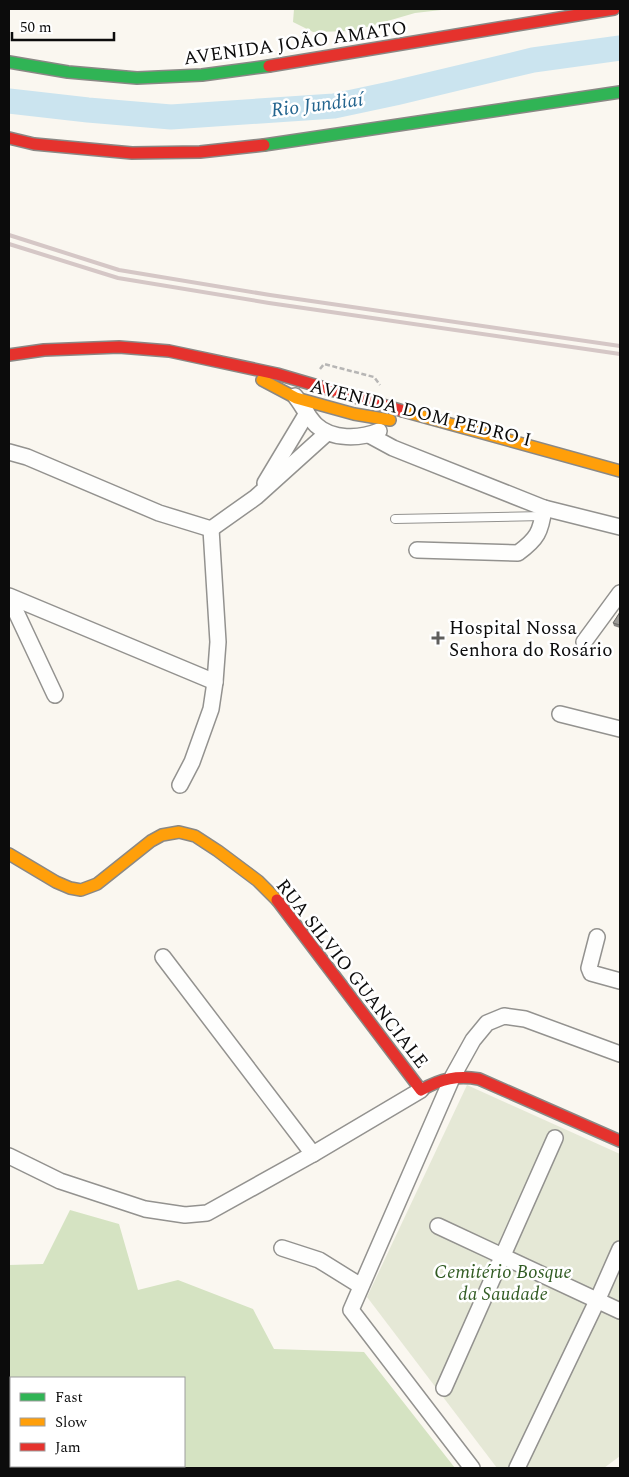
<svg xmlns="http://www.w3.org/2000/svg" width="629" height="1477" font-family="Spectral,serif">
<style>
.forest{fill:#d5e3c2}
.cemetery{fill:#e5e8d6}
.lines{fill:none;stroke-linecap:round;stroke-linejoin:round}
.river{stroke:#cbe4ef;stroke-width:25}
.lane-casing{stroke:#93928f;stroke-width:10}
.street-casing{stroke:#93928f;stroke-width:18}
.fast-casing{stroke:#8a8885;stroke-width:14}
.slow-casing{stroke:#8a8885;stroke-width:14}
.jam-casing{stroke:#8a8885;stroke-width:14}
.path{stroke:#b7b6b5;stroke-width:2.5;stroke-dasharray:5 2.5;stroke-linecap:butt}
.lane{stroke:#fefefd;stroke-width:8}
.street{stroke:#fefefd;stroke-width:15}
.fast{stroke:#30b455;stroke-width:11}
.slow{stroke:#ff9f0a;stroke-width:11}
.jam{stroke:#e5322d;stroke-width:11}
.rail{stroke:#d5c7c6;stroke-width:4}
.wall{fill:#868481}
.building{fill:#9c9a96;stroke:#6d6c69}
.poi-dot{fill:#5f5e5c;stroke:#fff;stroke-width:2}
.labels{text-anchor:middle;stroke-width:5;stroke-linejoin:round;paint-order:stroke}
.street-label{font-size:19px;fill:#0c0c0c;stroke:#fff}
.poi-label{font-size:19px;fill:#0c0c0c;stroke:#fff;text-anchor:start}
.park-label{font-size:19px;font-style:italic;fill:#325c24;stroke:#fff}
.water-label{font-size:20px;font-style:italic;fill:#24658f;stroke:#fff}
</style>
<rect width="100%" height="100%" fill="#faf7f0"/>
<g class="forest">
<path d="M 294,9 L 450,9 L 415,13 L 353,31 L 313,32 L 293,22 Z"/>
<path d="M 70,1210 L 119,1224 L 138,1290 L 178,1280 L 253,1309 L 274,1349 L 364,1352 L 455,1468 L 166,1468 L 161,1466 L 184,1466 L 184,1378 L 11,1378 L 11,1379 L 9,1378 L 9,1265 L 43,1264 Z"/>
</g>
<path class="cemetery" d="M 467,1085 L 620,1154 L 620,1456 L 604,1468 L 497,1468 L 367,1297 Z"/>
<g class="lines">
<path class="river" d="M 9,101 L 88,110 L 171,117 L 334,106 L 395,93 L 533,60 L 620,48"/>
<g class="lane-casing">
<path id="lane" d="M 395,519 L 543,516"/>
</g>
<g class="street-casing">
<g id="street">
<path d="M 295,396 C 302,405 308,417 316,425 C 332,440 360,439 379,431"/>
<path d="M 369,435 L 393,448 L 544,508 C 541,532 537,539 518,553 L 417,550"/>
<path d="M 9,452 L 27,457 L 159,513 L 211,529"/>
<path d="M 265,483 L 307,413"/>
<path d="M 544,508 L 620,527"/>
<path d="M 211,529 L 256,497 L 327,433"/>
<path d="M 9,596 L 215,682"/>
<path d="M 9,597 L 55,695"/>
<path d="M 584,642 L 620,593"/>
<path d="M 560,714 L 620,729"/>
<path d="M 180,785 L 192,762 L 211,709 L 215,682 L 218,642 L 211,529"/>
<path d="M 597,937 L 589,968 L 591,973 L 620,981"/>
<path d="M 163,957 L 313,1154"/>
<path d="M 9,1156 L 60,1181 L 145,1209 L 185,1215 L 207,1213 L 313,1154 L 421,1090"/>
<path d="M 438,1226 L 620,1311"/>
<path d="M 282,1248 L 319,1260 L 361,1286"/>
<path d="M 444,1388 L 555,1138"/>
<path d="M 472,1468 L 351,1310 L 453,1076 L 473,1040 L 487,1023 L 504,1016 L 525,1019 L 620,1054"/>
<path d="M 517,1468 L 597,1301 L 620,1249"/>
</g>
</g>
<g class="fast-casing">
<g id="fast">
<path d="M 9,62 L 68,72 L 137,78 L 202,75 L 269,66"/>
<path d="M 264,145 L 620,92"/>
</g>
</g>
<g class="slow-casing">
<g id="slow">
<path d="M 262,380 L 296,398 L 354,414 L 390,420"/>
<path d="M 403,411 L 620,471"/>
<path d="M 9,854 L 56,882 L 70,888 L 81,890 L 97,884 L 151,841 L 162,835 L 179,832 L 195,836 L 218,851 L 258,881 L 277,900"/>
</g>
</g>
<g class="jam-casing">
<g id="jam">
<path d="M 269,66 L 614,9"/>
<path d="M 9,138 L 34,144 L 132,153 L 200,152 L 264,145"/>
<path d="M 9,355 L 44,350 L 119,347 L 169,351 L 277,374 L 403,411"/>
<path d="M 277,900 L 421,1090 C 441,1079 457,1075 479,1079 L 620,1141"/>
</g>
</g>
<path class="path" d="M 320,369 L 324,364 L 374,377 L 380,385"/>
<use href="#lane" class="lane"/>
<use href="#street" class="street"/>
<use href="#fast" class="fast"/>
<use href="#slow" class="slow"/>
<use href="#jam" class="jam"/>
<g class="rail">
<path d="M 9,235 L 119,270 L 270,295 L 620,346"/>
<path d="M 9,244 L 118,278 L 269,303 L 620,354"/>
</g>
</g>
<path class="wall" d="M 620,612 L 620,628 L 614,626 L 613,623 Z"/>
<path class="building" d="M 620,612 L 620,625 L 613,623 Z"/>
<path class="poi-dot" d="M435.5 630.5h5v5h5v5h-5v5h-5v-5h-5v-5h5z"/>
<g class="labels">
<g class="street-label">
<text transform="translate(295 42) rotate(-8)" y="7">AVENIDA JOÃO AMATO</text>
<text transform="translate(421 412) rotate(14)" y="7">AVENIDA DOM PEDRO I</text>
<text transform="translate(353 973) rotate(52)" y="7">RUA SILVIO GUANCIALE</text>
</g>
<g class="poi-label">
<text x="449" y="634">Hospital Nossa<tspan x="449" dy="22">Senhora do Rosário</tspan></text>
</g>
<g class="park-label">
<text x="503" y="1278">Cemitério Bosque<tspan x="503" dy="22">da Saudade</tspan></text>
</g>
<g class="water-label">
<text transform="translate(317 104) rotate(-7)" y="7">Rio Jundiaí</text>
</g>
</g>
<rect width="629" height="1477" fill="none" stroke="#0c0c0c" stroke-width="20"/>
<rect x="10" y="1377" width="175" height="90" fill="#ffffff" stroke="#9e9e9e"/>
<rect x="20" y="1393" width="25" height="8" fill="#30b455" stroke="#9e9e9e"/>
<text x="55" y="1402" font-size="15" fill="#0c0c0c">Fast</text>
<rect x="20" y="1418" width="25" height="8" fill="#ff9f0a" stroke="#9e9e9e"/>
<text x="55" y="1427" font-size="15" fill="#0c0c0c">Slow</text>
<rect x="20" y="1443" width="25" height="8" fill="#e5322d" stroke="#9e9e9e"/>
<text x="55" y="1452" font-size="15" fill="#0c0c0c">Jam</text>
<path d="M12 32v8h102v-8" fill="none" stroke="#0c0c0c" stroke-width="2.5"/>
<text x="20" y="32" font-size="15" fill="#0c0c0c" stroke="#ffffff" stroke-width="4" paint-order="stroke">50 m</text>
</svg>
